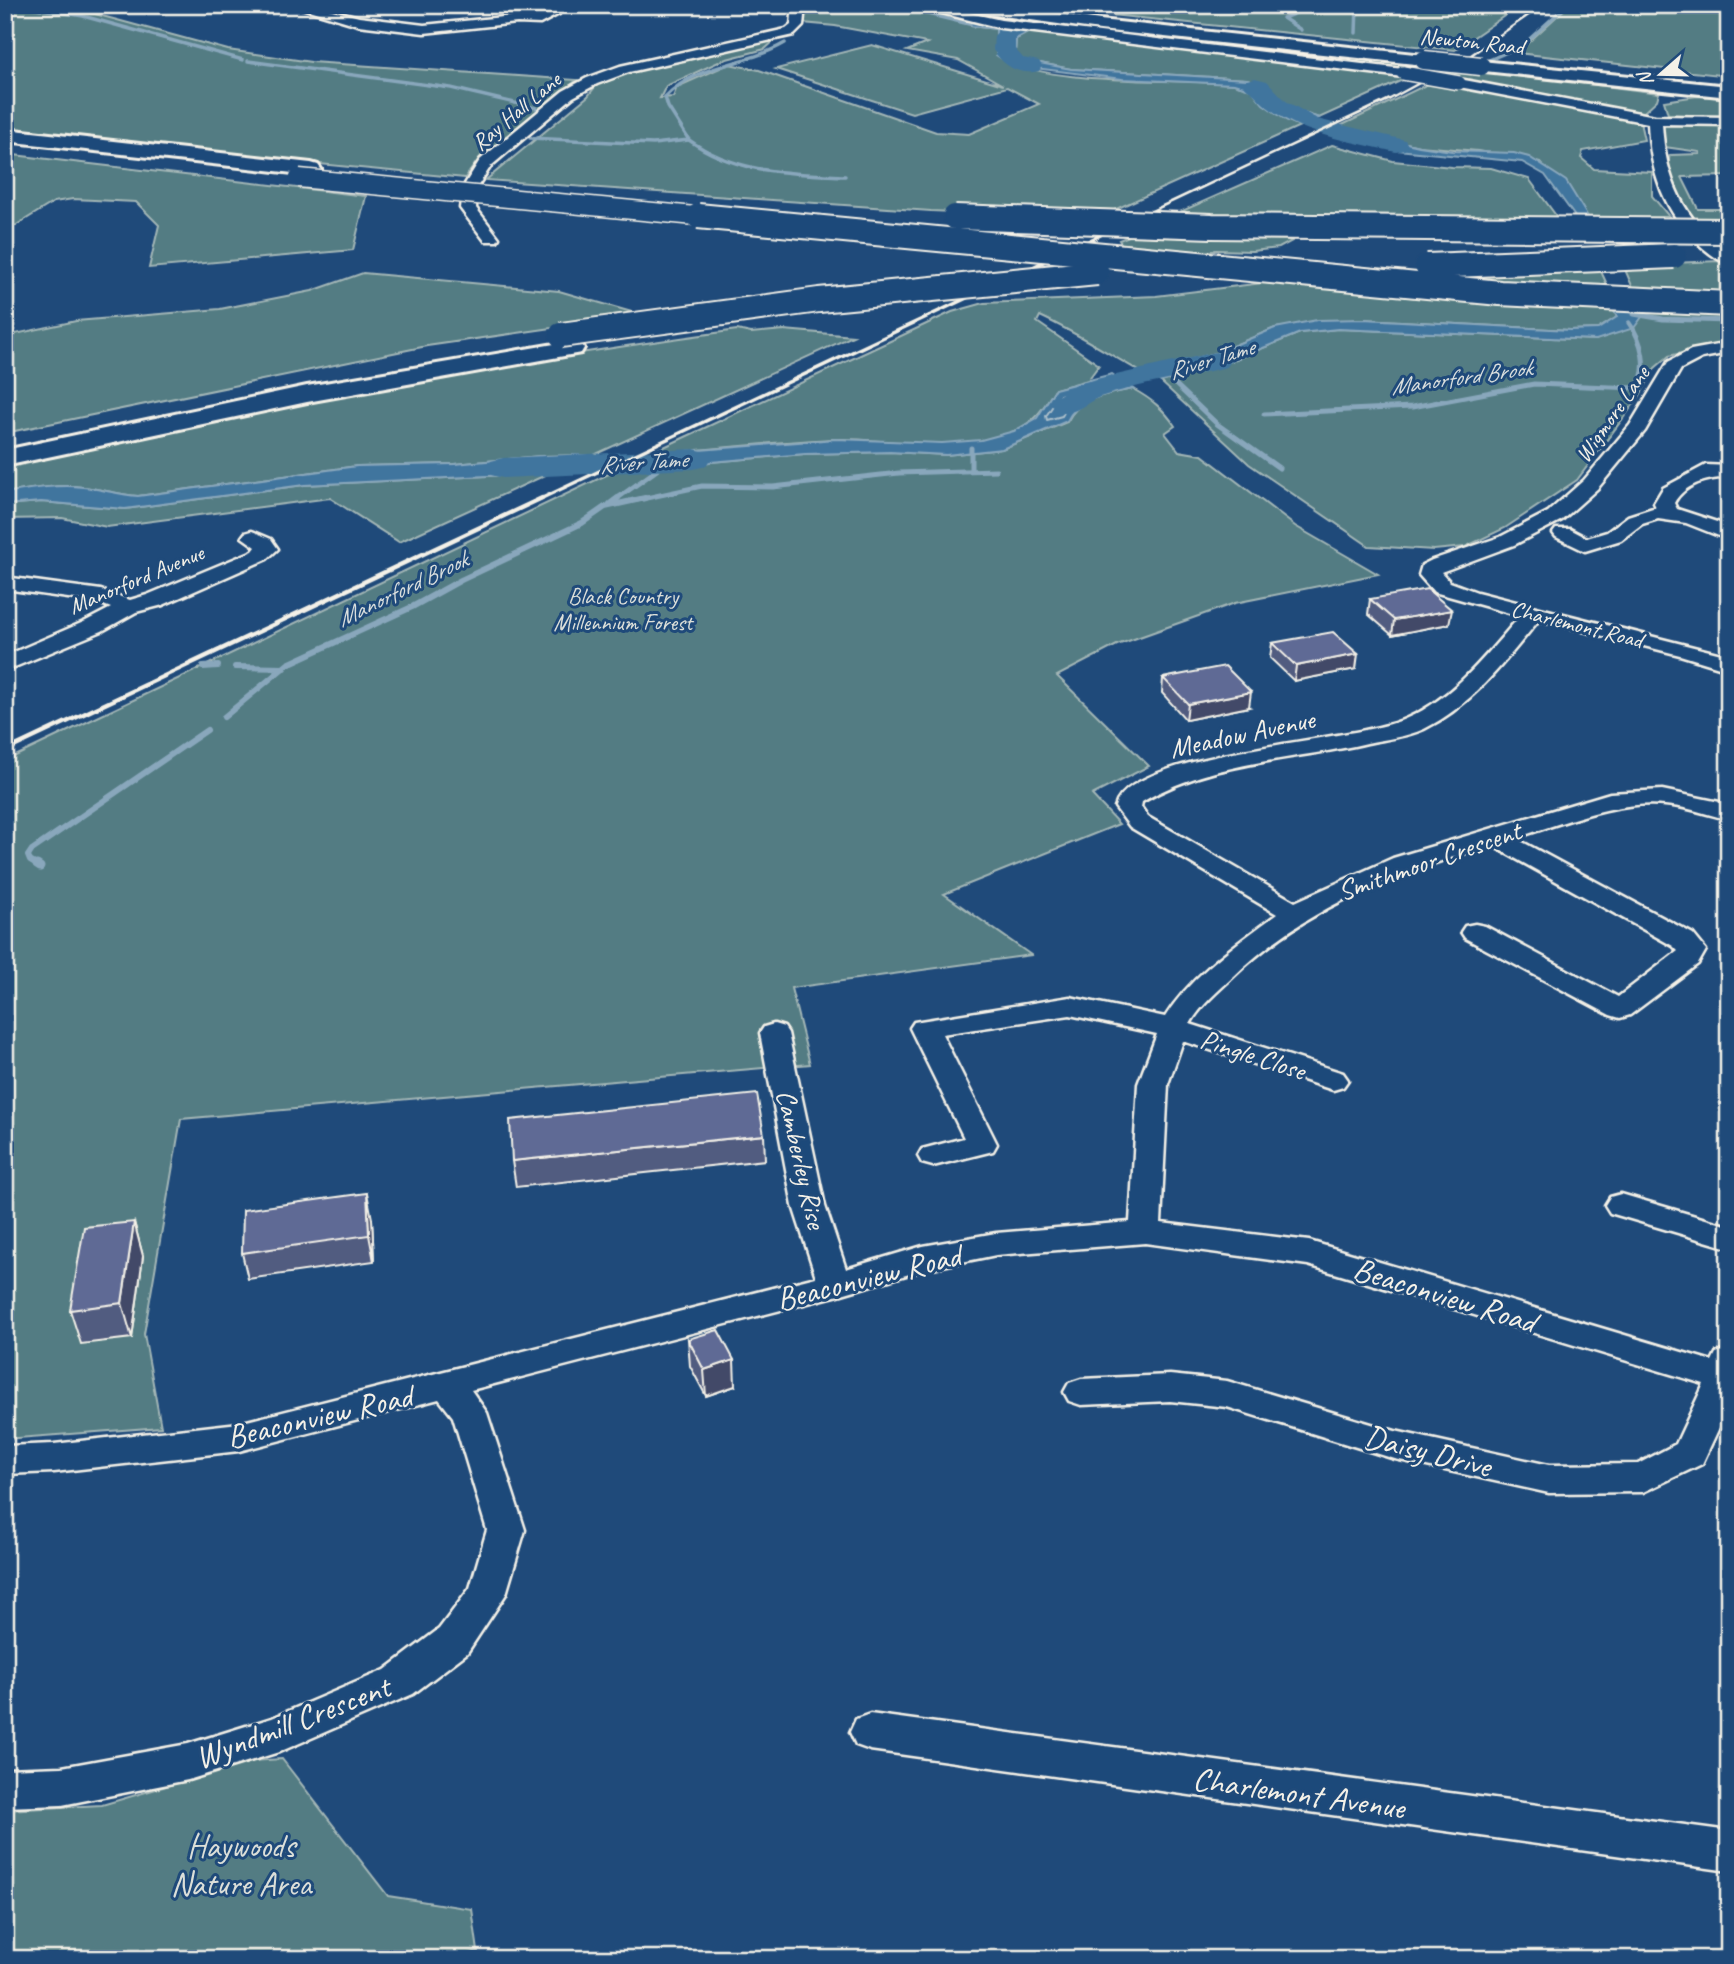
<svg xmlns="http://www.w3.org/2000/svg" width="1734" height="1964" font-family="Caveat,sans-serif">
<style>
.green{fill:#527c83;stroke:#a3b6b6;stroke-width:2}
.water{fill:#41759e;stroke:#89a7bc;stroke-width:2}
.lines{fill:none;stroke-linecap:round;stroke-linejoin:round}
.shore{stroke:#acbfca;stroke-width:2}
.stream-far3{stroke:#89a7bc;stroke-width:3.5}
.stream-far2{stroke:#89a7bc;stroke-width:5}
.stream-far1{stroke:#89a7bc;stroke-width:6}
.stream{stroke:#89a7bc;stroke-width:9}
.river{fill:#41759e;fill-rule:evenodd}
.minor-casing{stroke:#f4f1e8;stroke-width:5}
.highway-casing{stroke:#f4f1e8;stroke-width:6}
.minor{fill:#1f4a7a;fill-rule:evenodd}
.highway{fill:#1f4a7a;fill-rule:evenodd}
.rail-far2{stroke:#f4f1e8;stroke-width:2.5}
.rail-far1{stroke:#f4f1e8;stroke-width:3.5}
.rail{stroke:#f4f1e8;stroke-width:4.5}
.minor-bridge-casing{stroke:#f4f1e8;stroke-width:16;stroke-linecap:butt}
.highway-bridge-far1-casing{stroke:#f4f1e8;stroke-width:21;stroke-linecap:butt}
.highway-bridge-casing{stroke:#f4f1e8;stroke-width:28;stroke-linecap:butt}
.minor-bridge{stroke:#1f4a7a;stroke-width:13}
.highway-bridge-far1{stroke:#1f4a7a;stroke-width:18}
.highway-bridge{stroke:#1f4a7a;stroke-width:24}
.wall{fill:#515b80;stroke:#f4f1e8;stroke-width:2}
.shaded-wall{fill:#424a68;stroke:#f4f1e8;stroke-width:2}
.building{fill:#5e6a95;stroke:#f4f1e8;stroke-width:2}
.labels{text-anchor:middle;stroke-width:6;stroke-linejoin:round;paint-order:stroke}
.far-street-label{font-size:23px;fill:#f4f1e8;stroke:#1f4a7a}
.far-park-label{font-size:23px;fill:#dcdfd9;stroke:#1f4a7a}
.far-water-label{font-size:24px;font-style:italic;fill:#d9dedd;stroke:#1f4a7a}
.street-label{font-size:28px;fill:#f4f1e8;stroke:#1f4a7a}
.near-street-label{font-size:33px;fill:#f4f1e8;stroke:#1f4a7a}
.near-park-label{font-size:33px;fill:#dcdfd9;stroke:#1f4a7a}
</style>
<rect width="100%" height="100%" fill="#1f4a7a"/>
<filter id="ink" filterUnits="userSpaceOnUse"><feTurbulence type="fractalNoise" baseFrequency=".0143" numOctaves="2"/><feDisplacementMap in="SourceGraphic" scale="14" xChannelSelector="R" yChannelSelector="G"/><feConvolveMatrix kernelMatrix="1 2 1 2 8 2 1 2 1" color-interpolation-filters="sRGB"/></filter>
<g filter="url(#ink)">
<g class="green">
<path d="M 5,5 L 40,5 L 95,14 L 228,50 L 311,62 L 577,80 L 481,156 L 465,178 C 312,164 158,149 5,128 Z"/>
<path d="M 806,5 L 902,5 L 952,17 L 956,21 L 970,22 L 971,26 L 996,29 L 997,55 C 1042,87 1175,78 1234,84 L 1251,89 L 1264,104 L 1286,120 L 1300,126 L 1114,210 L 987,207 L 977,213 L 931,211 L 486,180 L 588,96 L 598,83 L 631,70 L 775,40 L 765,49 L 723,60 L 666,86 L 660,98 L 673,97 L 677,87 L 729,64 L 759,70 L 936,132 L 969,134 L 1039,104 L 1007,87 L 912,113 L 776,69 L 872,45 L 1003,85 L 958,60 L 907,51 L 927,43 L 835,26 L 803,23 Z"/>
<path d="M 1013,5 L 1520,5 L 1455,50 Z"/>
<path d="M 1569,5 L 1729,5 L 1729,76 L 1517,53 Z"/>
<path d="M 1046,22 L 1431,64 L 1415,73 L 1043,27 Z"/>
<path d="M 1035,29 L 1393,75 L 1407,78 L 1319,118 L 1294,110 L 1264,84 L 1247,79 L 1071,69 L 1019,59 L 1015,53 L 1016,39 Z"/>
<path d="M 1456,67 L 1659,93 L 1657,100 L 1644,112 L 1598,107 L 1440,78 Z"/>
<path d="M 1432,82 L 1640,122 L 1644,140 L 1583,151 L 1581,158 L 1594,169 L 1652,172 L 1652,196 L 1676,225 L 1593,225 L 1540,163 L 1478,151 L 1419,146 L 1338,127 Z"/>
<path d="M 1697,96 L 1729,98 L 1729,117 L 1668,114 L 1664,101 Z"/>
<path d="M 1662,122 L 1729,123 L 1729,176 L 1682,177 L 1698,209 L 1729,209 L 1729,225 L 1695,225 C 1683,211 1664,172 1670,155 L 1700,154 L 1700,152 L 1665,147 L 1660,127 Z"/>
<path d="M 1332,145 L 1393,161 L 1452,167 L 1491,168 L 1529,179 L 1557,217 L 1194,217 L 1182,211 Z"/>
<path d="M 5,154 L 366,196 L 353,250 L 149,268 L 159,225 L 136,202 L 73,199 L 54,202 L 5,232 Z"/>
<path d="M 1139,232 L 1273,235 L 1292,241 L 1279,248 L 1252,251 L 1216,250 L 1194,254 L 1123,246 L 1119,240 Z"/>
<path d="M 1720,261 L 1729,266 L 1729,298 L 1636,295 L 1623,265 Z"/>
<path d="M 1598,265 L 1612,295 L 1349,275 Z"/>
<path d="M 363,273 L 559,291 L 642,315 L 427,346 L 5,433 L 5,360 L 15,334 L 76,321 L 220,309 L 312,291 Z"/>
<path d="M 1279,281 L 1612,307 L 1617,317 L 1598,329 L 1570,330 L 1363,319 L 1275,328 L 1216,353 L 1141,372 C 1107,353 1075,332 1040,316 L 1037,322 L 1099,365 L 1088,380 L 1055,389 C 1044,407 1036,421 1016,430 C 965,456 891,438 836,439 C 774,441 711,450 649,454 L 952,312 L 984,303 L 1156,296 Z"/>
<path d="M 1637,308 L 1729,310 L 1729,342 L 1669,356 L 1655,368 L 1639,397 L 1577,480 L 1505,528 L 1465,547 L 1434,550 L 1369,546 L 1249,464 L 1161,382 L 1226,363 L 1300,333 L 1338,329 L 1596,340 Z"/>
<path d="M 737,330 L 751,333 L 784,330 L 853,336 L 594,455 L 540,456 L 455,464 L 357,466 L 138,496 C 119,495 102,489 83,487 C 58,484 30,489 5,493 L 5,463 C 247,407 491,364 737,330 Z"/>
<path d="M 1133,389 C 1151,399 1164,409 1175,426 L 1165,433 L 1179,451 L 1202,455 L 1295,526 L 1378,574 L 1235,603 L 1117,645 L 1057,676 L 1149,766 L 1092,795 L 1119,824 L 944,894 L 1031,955 L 791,988 L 810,1064 L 181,1119 L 144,1334 L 161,1427 L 5,1439 L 5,1235 L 12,1207 L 5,1207 L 5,761 L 617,470 L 805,454 L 890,452 L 946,455 L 1002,449 L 1067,422 C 1079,397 1108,394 1133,389 Z"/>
<path d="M 550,473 L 399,542 L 330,498 L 107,527 L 62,518 L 5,519 L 5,505 L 41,502 L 125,509 L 304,485 Z"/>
<path d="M 282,1759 L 388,1896 L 472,1909 L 478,1951 L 451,1959 L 5,1959 L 5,1810 L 102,1805 L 251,1761 Z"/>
</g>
<g class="water">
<path d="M 970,22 L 1035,29 L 1016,39 L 1015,53 L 1019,59 L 1071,69 L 1247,79 L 1264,84 L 1294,110 L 1319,118 L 1300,126 L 1286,120 L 1263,104 L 1251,89 L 1234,84 L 1122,79 L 1011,65 L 996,55 L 996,29 L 971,26 Z"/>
<path d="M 1338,127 L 1419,146 L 1452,151 L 1514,153 L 1529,157 L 1566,181 L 1593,225 L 1581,225 L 1545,175 L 1522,162 L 1397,150 L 1326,132 Z"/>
<path d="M 1612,307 L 1637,308 L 1642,317 L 1634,328 L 1596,340 L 1338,329 L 1300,333 L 1226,363 L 1161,382 L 1141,372 L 1216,353 L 1275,328 L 1317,320 L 1363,319 L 1570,330 L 1598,329 L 1617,317 Z"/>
<path d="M 1112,374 L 1133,389 C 1108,394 1078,397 1067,421 L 1002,449 L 946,455 L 890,452 L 805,454 L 617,470 L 649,454 L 836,439 L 942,443 L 981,440 L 1014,431 L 1037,418 L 1055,389 Z"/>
<path d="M 594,455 L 550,473 L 304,485 L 125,509 L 41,502 L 5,505 L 5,493 C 30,489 58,484 83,487 C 102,489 119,495 138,496 L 357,466 L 455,464 L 540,456 Z"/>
</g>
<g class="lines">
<path class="shore" d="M 1081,389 L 1085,391 L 1085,395 L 1068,405 L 1062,416 L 1047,420 L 1046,416 L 1060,395 Z"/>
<g class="stream-far3">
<path d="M 18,5 L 83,16 L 243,60"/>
<path d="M 890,5 L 969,24"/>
<path d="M 1301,30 L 1283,18 L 1306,9 L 1307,5"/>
<path d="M 1356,33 L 1357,5"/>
<path d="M 248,61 L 451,88 L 536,108"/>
<path d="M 1480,64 L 1523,45 L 1567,5"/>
<path d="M 530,138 L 653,144 L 689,140 L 668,107 L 665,97 C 698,63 746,66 785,43"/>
<path d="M 689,140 C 736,174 790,173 845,176"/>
</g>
<g class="stream-far2">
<path d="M 1634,314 L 1663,319 L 1729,321"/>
<path d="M 1171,380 L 1217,424 L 1279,468"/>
<path d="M 1264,414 L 1412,407 L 1534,384 L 1636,388 C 1650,370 1642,340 1629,323"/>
<path d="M 971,448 L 971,470"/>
<path d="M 615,500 L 668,462"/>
<path d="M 637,500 L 702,486 L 773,487 L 899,473 L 996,470"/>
</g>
<g class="stream-far1">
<path d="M 610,504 L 618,498"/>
<path d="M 203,667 L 218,666"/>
<path d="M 235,667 L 284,668"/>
<path d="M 224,717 L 288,664 L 412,607 L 461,580 L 582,523 L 605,507 L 645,498"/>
<path d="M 40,867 L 30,861 L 28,856 L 32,850 L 207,730"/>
</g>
<path class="stream" d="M 37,865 L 40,867"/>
<g class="river">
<path d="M 1020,5 L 1041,5 L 1015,37 L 1015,49 L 1023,58 L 1039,61 L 1042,66 L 1039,71 C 1019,76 1004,66 993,50 L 994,36 Z"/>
<path d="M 1255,78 L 1267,81 L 1286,101 L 1317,119 L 1405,140 L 1408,145 L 1405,150 L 1396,152 C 1346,140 1292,135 1256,96 C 1251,91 1248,90 1244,85 L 1247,80 Z"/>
<path d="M 1216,352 L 1227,355 L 1231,361 L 1227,367 C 1185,378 1140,383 1100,397 C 1083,404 1076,416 1056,411 L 1051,404 L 1056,397 L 1077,384 Z"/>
<path d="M 694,449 L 706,452 L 710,459 L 706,466 L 694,469 L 503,478 L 491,475 L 486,468 L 491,461 L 503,458 Z"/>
</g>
<g class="minor-casing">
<g id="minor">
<path d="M 292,5 L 313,5 L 359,17 L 424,25 L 513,16 L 518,10 C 530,8 549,7 559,14 L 540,24 L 517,23 L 424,33 L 358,25 Z"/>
<path d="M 793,5 L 805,5 L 803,26 L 794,35 L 629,72 L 597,84 L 573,97 L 491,166 L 477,187 L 476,208 L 499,238 L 497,241 L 485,241 L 460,208 L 463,187 L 480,160 L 563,91 L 587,78 L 620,66 L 786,29 L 791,25 Z"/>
<path d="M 910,5 L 933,5 L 1001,20 L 1403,69 L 1410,73 L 1403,77 L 1001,28 Z"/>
<path d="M 1459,79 L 1655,116 L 1729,117 L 1729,125 L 1662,124 C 1665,178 1683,221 1729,252 L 1729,264 C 1719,261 1709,253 1701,246 C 1664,213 1650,172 1648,123 L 1454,86 L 1454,80 Z"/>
<path d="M 1729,343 L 1729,353 L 1702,358 L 1681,369 L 1645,431 L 1598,488 L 1562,520 L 1514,545 L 1441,572 L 1450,582 L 1477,592 L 1729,656 L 1729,670 L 1680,655 L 1539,620 C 1506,660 1472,706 1424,729 C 1406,737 1386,739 1367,743 C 1291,761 1210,761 1142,802 L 1141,807 L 1148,817 L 1295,902 L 1393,858 L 1610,793 L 1662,790 L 1729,804 L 1729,820 C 1707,814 1687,807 1665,805 C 1615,800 1562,824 1515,838 L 1693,934 L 1706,950 L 1698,964 L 1630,1015 L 1620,1018 L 1610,1015 L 1465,938 L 1461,932 L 1465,926 L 1475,924 L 1485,926 L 1618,997 L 1678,951 L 1673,946 L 1491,845 C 1394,875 1307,905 1233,977 C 1217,992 1201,1005 1190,1024 L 1343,1073 L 1348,1080 L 1343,1087 L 1333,1090 L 1183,1041 L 1168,1084 L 1161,1223 L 1309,1241 L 1712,1361 L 1716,1353 L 1729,1349 L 1729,1406 L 1702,1464 L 1643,1492 L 1549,1493 L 1395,1459 L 1227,1407 L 1170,1401 L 1081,1405 L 1069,1401 L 1064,1392 L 1069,1383 L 1081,1379 L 1170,1375 L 1227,1381 L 1395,1431 L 1549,1465 L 1638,1464 L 1676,1444 L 1704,1384 L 1308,1265 L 1145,1243 L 996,1255 L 923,1270 L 835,1296 L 471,1390 L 487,1413 L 525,1530 L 506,1594 L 467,1653 L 413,1694 L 279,1752 L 188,1780 L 62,1805 L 5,1807 L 5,1769 L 62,1767 L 188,1744 L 272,1718 L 385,1670 L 439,1629 L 470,1588 L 487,1530 L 453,1417 L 439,1399 L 239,1451 L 54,1472 L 5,1474 L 5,1446 L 54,1444 L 239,1423 L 816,1277 L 793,1206 L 760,1033 L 764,1027 L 774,1024 L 784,1027 L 788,1033 L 825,1206 L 846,1269 L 923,1246 L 996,1233 L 1130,1222 L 1138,1084 L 1157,1034 L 1070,1015 L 942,1034 L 997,1144 L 993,1151 L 933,1166 L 922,1163 L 918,1156 L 922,1149 L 964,1138 L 910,1028 L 914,1022 L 1070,997 L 1165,1017 C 1192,974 1237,944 1277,914 L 1130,827 L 1115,807 C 1128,751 1354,742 1405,719 C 1453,699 1487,654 1520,616 L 1434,592 L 1419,575 L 1422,565 L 1432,560 L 1500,537 L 1548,512 L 1584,480 L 1630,425 L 1668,362 L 1691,350 Z"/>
<path d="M 1706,465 L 1729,466 L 1729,478 C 1709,477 1684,484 1674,503 L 1677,509 L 1729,526 L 1729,540 L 1686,523 L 1658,519 L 1642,524 L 1621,540 L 1585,551 L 1556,537 L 1553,533 L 1556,529 L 1570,529 L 1587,538 L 1607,532 L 1628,516 L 1656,507 L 1654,503 L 1663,488 Z"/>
<path d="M 252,531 L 271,539 L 278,549 L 267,559 L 163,605 L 136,612 L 102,631 L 5,671 L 5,656 L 86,621 L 111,608 L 96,602 L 5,589 L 5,577 L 101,590 L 130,600 L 147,595 L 253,551 L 256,547 L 242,537 L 245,533 Z"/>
<path d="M 1621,1194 L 1729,1226 L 1729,1248 L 1610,1213 L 1605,1205 L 1610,1197 Z"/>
<path d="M 870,1714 L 1729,1831 L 1729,1871 L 870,1750 L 856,1745 L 850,1732 L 856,1719 Z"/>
</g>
</g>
<g class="highway-casing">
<g id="highway">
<path d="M 953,5 L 997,5 L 1100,20 L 1424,55 L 1433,60 L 1424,65 L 1100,30 L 961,10 Z"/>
<path d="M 1481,61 L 1729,86 L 1729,97 L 1475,70 L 1472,66 L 1475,62 Z"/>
<path d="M 5,129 L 311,163 L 318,165 L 321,169 L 318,173 L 311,175 L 5,141 Z"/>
<path d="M 572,341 L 581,343 L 584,348 L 581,353 L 307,402 L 5,466 L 5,450 L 307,386 Z"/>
</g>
</g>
<use href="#minor" class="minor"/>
<use href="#highway" class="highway"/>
<path class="rail-far2" d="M 1137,218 L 1390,99 L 1471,55 L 1543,5"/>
<path class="rail-far1" d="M 538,500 L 1141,216"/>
<path class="rail" d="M 5,751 L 542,498"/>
<g class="minor-bridge-casing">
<path id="minor-bridge" d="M 1403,73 L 1459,83"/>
</g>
<g class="highway-bridge-far1-casing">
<g id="highway-bridge-far1">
<path d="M 1424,60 L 1481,66"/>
<path d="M 299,178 L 716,218"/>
<path d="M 955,217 L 981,218"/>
</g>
</g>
<g class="highway-bridge-casing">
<g id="highway-bridge">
<path d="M 698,216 L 1500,293 L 1729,304"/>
<path d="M 955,217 L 1212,226 L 1729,231"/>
<path d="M 1427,266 L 1674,256"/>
<path d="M 561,335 L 819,300 L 1097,273"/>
</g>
</g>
<use href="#minor-bridge" class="minor-bridge"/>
<use href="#highway-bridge-far1" class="highway-bridge-far1"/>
<use href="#highway-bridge" class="highway-bridge"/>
</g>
<g class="wall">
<path d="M 1370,599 L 1449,624 L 1392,635 L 1368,614 Z"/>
<path d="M 1272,643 L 1356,669 L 1294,681 L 1270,658 Z"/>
<path d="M 1163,678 L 1249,707 L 1186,720 L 1162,693 Z"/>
<path d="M 764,1135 L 765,1160 L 516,1187 L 512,1161 Z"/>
<path d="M 372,1219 L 374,1261 L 248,1279 L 242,1253 Z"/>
<path d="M 134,1222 L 143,1256 L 132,1338 L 81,1344 L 70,1310 Z"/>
<path d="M 688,1339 L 735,1386 L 706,1396 L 690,1366 Z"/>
</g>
<g class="shaded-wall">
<path d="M 1452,610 L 1449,624 L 1392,635 L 1394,620 Z"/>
<path d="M 1358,654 L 1356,669 L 1294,681 L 1296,666 Z"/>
<path d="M 1251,692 L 1249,707 L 1186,720 L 1188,704 Z"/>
<path d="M 367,1193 L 372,1219 L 374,1261 L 369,1235 Z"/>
<path d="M 134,1222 L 143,1256 L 132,1338 L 122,1303 Z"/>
<path d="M 734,1360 L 735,1386 L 706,1396 L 704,1370 Z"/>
</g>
<g class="building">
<path d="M 1427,589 L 1452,610 L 1394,620 L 1370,599 Z"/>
<path d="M 1333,632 L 1358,654 L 1296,666 L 1272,643 Z"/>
<path d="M 1225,666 L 1251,692 L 1188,704 L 1163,678 Z"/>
<path d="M 757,1094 L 764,1135 L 512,1161 L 510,1120 Z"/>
<path d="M 367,1193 L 369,1235 L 242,1253 L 243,1210 Z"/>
<path d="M 134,1222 L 122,1303 L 70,1310 L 84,1227 Z"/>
<path d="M 718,1330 L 734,1360 L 704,1370 L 688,1339 Z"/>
</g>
</g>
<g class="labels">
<g class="far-street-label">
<text transform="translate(1472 41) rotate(6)" y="8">Newton Road</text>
<text transform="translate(516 111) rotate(-40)" y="8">Ray Hall Lane</text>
<text transform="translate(1612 414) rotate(-55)" y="8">Wigmore Lane</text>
<text transform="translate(136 579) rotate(-23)" y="8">Manorford Avenue</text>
<text transform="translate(1577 624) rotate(14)" y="8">Charlemont Road</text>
</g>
<g class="far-park-label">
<text x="623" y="604">Black Country<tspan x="623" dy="26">Millennium Forest</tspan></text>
</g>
<g class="far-water-label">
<text transform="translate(1211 359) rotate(-17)" y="8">River Tame</text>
<text transform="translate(1461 377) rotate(-8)" y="8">Manorford Brook</text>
<text transform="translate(643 462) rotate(-4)" y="8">River Tame</text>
<text transform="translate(402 589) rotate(-26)" y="8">Manorford Brook</text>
</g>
<g class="street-label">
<text transform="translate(1242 733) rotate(-12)" y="10">Meadow Avenue</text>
<text transform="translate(1429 860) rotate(-19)" y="10">Smithmoor Crescent</text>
<text transform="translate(1253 1054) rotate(18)" y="10">Pingle Close</text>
<text transform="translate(802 1159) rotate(77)" y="10">Camberley Rise</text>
</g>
<g class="near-street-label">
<text transform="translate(868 1276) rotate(-14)" y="12">Beaconview Road</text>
<text transform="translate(1445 1294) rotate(17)" y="12">Beaconview Road</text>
<text transform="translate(319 1415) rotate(-13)" y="12">Beaconview Road</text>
<text transform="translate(1428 1450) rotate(14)" y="12">Daisy Drive</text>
<text transform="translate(292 1721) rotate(-21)" y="12">Wyndmill Crescent</text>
<text transform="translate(1299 1792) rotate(8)" y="12">Charlemont Avenue</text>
</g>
<g class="near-park-label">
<text x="241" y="1857">Haywoods<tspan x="241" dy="38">Nature Area</tspan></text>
</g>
</g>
<rect width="1734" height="1964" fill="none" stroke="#1f4a7a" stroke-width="28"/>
<rect x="14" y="14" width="1706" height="1936" fill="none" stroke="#f4f1e8" stroke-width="2.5" filter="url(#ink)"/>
<g transform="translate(1661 74) rotate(250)" stroke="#1f4a7a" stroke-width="5" paint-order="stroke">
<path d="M0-5L12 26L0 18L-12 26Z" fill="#f4f1e8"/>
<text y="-10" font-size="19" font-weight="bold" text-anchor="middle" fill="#f4f1e8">N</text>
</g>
</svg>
